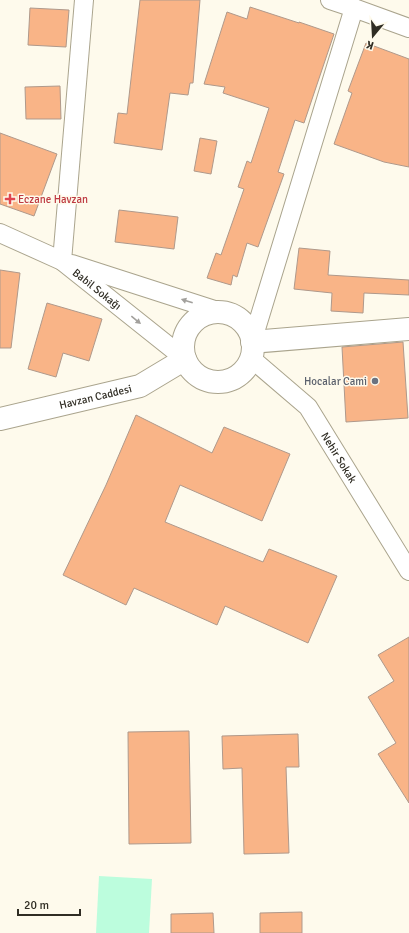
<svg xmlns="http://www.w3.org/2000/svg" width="409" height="933" font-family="Signika,sans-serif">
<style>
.green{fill:#bcfddd}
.building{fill:#f9b487;stroke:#af998b}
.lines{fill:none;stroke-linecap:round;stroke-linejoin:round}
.minor-casing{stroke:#aaa48d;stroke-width:20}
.tertiary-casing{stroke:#aaa48d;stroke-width:24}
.minor{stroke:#fff;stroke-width:18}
.tertiary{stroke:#fff;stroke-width:22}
.oneway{fill:#a2a09c}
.health-dot{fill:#e0444e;stroke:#fefaec;stroke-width:1.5}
.worship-dot{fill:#6b7280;stroke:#fefaec;stroke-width:1.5}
.labels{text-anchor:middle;stroke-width:3;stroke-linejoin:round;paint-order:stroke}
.health-label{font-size:11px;fill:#be3a42;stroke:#fefaec;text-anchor:start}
.street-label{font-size:11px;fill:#302d24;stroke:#fefaec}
.worship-label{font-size:11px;fill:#5b616d;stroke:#fefaec;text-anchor:end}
</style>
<rect width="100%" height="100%" fill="#fefaec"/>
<path class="green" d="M 99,876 L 152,879 L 149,933 L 96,933 Z"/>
<g class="building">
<path d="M 140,0 L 200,0 L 193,83 L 190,83 L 188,95 L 170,93 L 162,150 L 114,143 L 118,113 L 127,114 Z"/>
<path d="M 250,7 L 299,23 L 299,22 L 334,34 L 304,123 L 295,120 L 278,172 L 284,174 L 258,247 L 247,243 L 237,277 L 233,275 L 231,285 L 207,278 L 216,253 L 221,255 L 244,189 L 238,187 L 247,161 L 251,163 L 269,108 L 223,93 L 225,87 L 204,84 L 227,12 L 247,19 Z"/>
<path d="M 30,8 L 69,10 L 66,47 L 28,45 Z"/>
<path d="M 366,43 L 409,59 L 409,167 L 384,162 L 334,144 L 352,93 L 348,91 Z"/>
<path d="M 60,86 L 61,119 L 26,119 L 25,87 Z"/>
<path d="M 0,133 L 57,154 L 34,216 L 0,204 Z"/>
<path d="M 200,138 L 217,141 L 211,174 L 194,171 Z"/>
<path d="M 119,210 L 178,217 L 174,249 L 115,242 Z"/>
<path d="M 299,248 L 330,251 L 328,275 L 409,280 L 409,295 L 364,293 L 363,313 L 331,311 L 332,293 L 294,289 Z"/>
<path d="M 0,270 L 20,273 L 11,348 L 0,348 Z"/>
<path d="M 47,303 L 102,319 L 89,361 L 63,353 L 56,377 L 28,369 Z"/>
<path d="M 403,342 L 408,418 L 346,422 L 342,347 Z"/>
<path d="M 136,415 L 212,453 L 224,427 L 290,454 L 262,521 L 180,485 L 165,522 L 263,562 L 269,549 L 337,576 L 308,643 L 225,606 L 217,625 L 134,588 L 126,605 L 63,575 L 106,485 Z"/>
<path d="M 409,637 L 409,803 L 378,754 L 396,743 L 368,697 L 394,681 L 378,655 Z"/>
<path d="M 189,731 L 191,843 L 129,844 L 128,732 Z"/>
<path d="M 298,734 L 299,767 L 286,767 L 289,853 L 244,854 L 242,768 L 223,769 L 222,736 Z"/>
<path d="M 302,912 L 302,933 L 260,933 L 260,913 Z"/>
<path d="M 213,913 L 214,933 L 171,933 L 171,914 Z"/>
</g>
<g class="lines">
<g class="minor-casing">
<g id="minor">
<path d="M 330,0 L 354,8"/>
<path id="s1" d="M 0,233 L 62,261 L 185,359"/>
<path d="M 62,261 L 84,0"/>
<path d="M 72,264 L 224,313"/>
<path d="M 252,342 L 354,8 L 409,28"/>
<path id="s2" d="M 252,359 L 308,407 L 409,571"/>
</g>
</g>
<g class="tertiary-casing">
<g id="tertiary">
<circle cx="218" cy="347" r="35"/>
<path d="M 252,342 L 409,329"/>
<path id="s3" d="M 0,419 L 140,386 L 185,359"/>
</g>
</g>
<use href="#minor" class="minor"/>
<use href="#tertiary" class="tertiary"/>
</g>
<defs><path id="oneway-solid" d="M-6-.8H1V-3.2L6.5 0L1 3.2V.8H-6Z"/></defs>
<g class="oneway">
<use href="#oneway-solid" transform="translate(187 301) rotate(-162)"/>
<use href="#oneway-solid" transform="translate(136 320) rotate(39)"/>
</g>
<path class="health-dot" d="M8 193h4v4h4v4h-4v4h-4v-4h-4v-4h4z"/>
<circle class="worship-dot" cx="375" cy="381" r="4"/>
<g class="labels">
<g class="health-label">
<text x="18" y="203">Eczane Havzan</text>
</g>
<g class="street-label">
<text dy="4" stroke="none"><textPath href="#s1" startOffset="113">Babil Sokağı</textPath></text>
<text dy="4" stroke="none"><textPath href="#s3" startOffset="98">Havzan Caddesi</textPath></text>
<text dy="4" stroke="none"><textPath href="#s2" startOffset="133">Nehir Sokak</textPath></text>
</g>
<g class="worship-label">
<text x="367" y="385">Hocalar Cami</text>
</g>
</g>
<g transform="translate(373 36) rotate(198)" stroke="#fefaec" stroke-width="3" paint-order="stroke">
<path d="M0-3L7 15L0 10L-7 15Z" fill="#302d24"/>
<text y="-6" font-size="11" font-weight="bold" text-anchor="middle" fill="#302d24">K</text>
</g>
<path d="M18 909v6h62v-6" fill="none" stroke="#302d24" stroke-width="2"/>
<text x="24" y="909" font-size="12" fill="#302d24" stroke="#fefaec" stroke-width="3" paint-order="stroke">20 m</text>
</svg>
